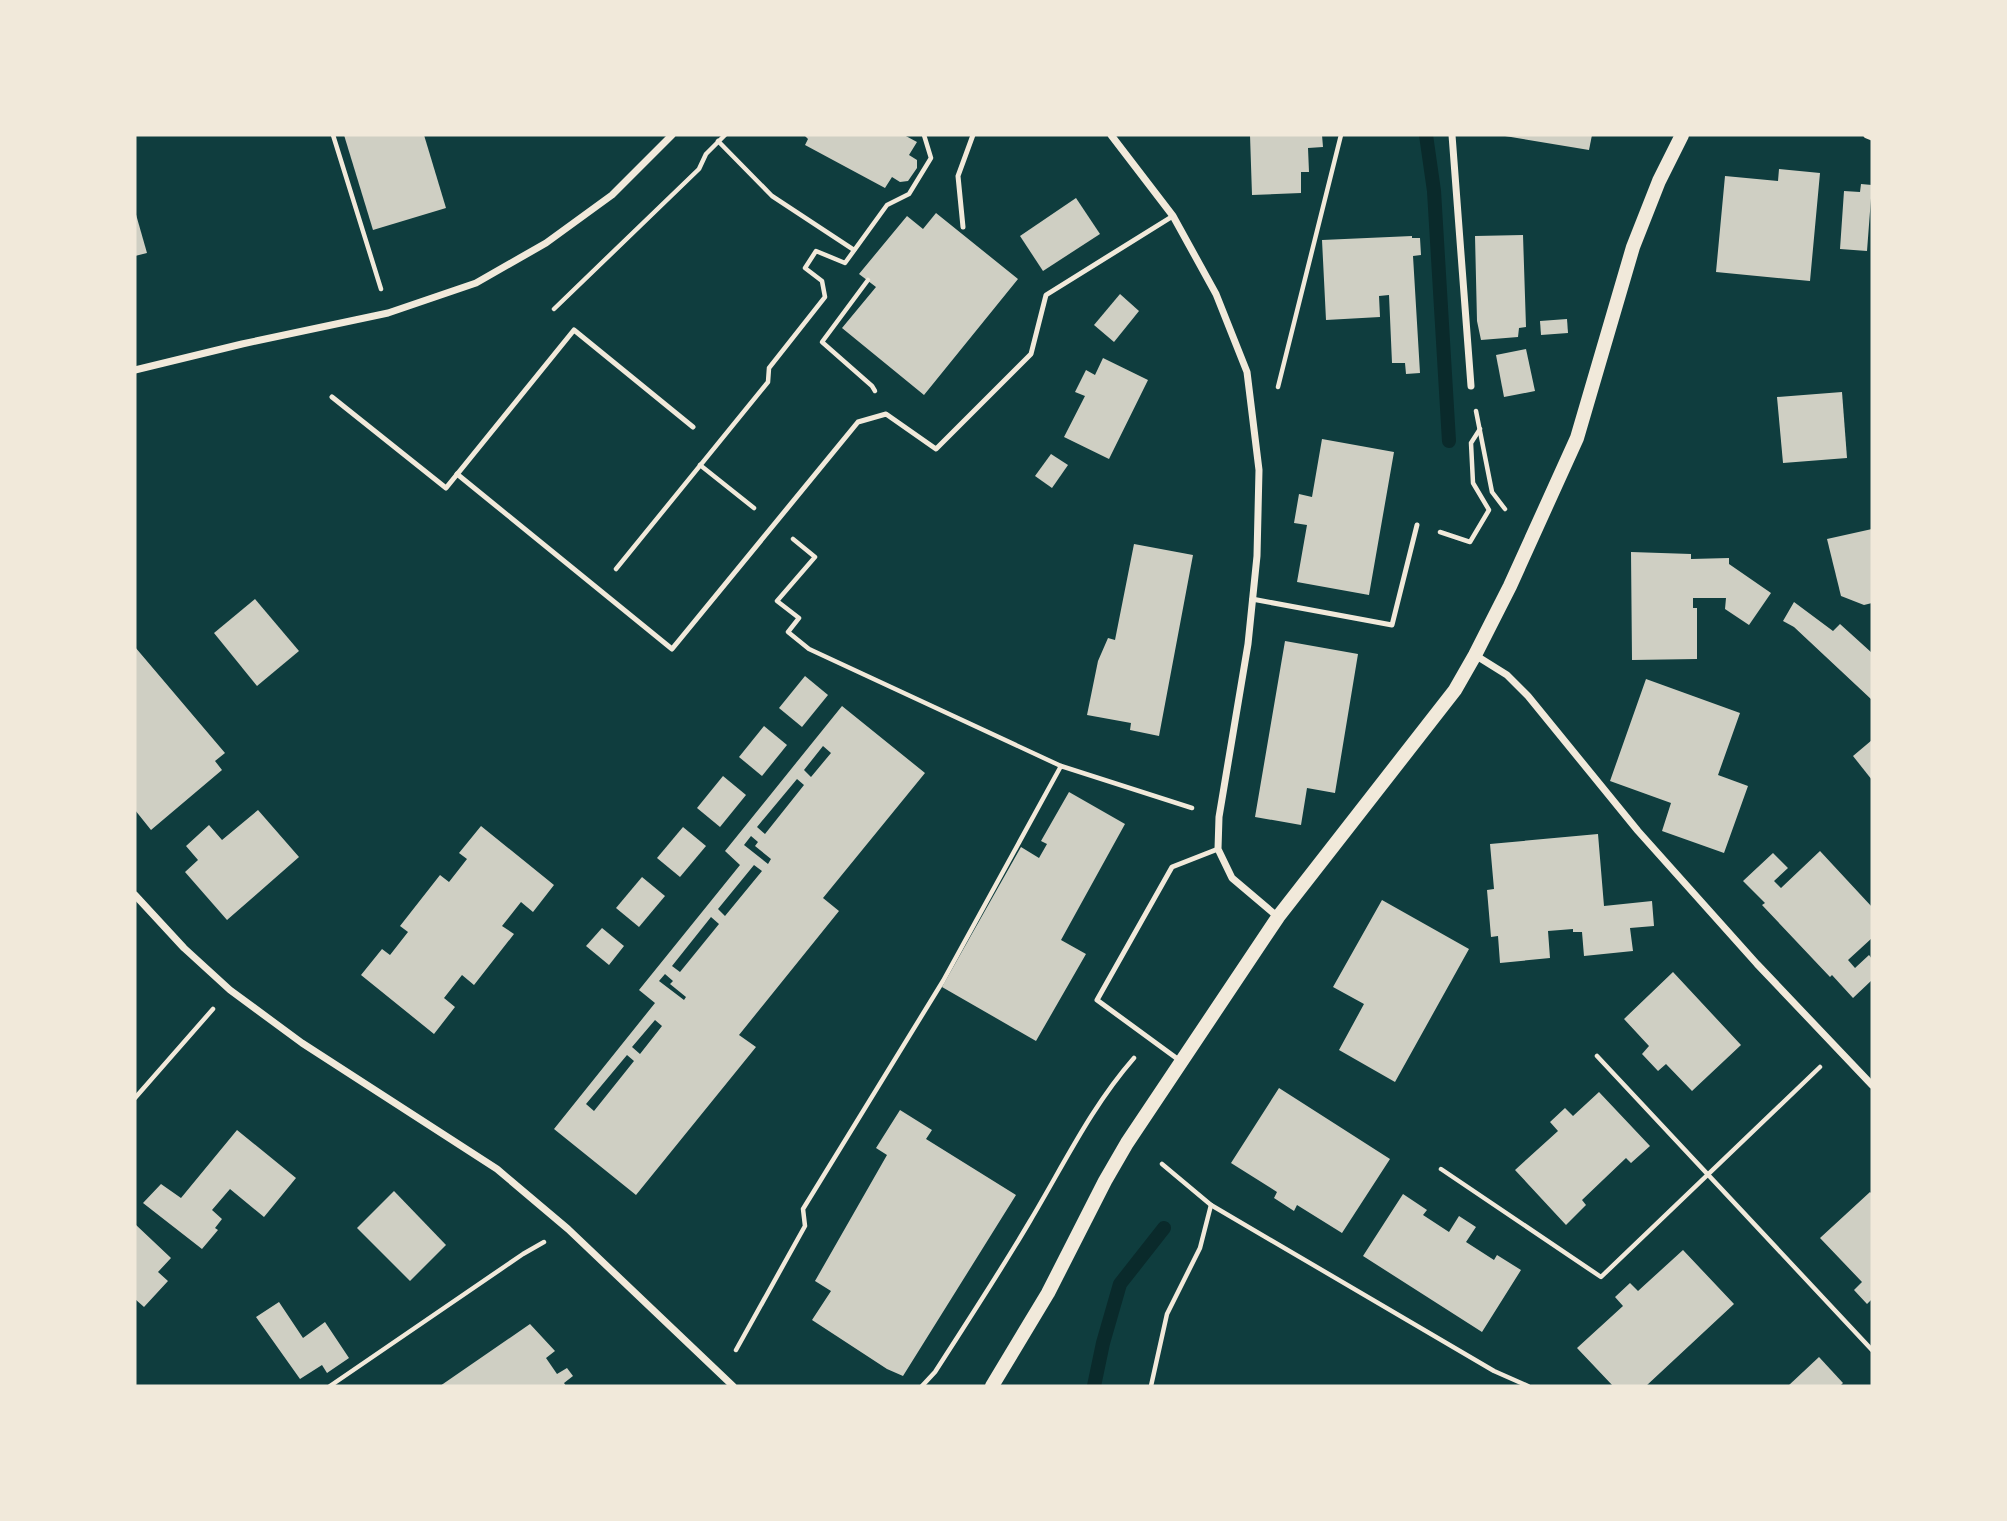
<svg xmlns="http://www.w3.org/2000/svg" width="2007" height="1521" font-family="'Noto Sans',sans-serif">
<style>
.lines{fill:none;stroke-linecap:round;stroke-linejoin:round}
.stream{stroke:#0a2a2b;stroke-width:14}
.building{fill:#cfcfc3;fill-rule:evenodd}
.path{stroke:#f1e9da;stroke-width:4.5}
.service{stroke:#f1e9da;stroke-width:5}
.minor{stroke:#f1e9da;stroke-width:7}
.secondary{stroke:#f1e9da;stroke-width:14}
</style>
<rect width="100%" height="100%" fill="#0f3d3e"/>
<g class="lines">
<g class="stream">
<path d="M 1426,135 L 1434,191 L 1449,441"/>
<path d="M 1094,1386 L 1103,1343 L 1120,1284 L 1164,1228"/>
</g>
</g>
<g class="building">
<path d="M 344,135 L 424,135 L 446,208 L 373,230 Z"/>
<path d="M 804,135 L 904,135 L 917,142 L 909,155 L 917,160 L 917,168 L 908,181 L 900,182 L 892,177 L 885,188 L 805,145 L 808,139 Z"/>
<path d="M 1250,135 L 1322,135 L 1323,147 L 1308,148 L 1309,172 L 1301,172 L 1301,193 L 1252,195 Z"/>
<path d="M 1499,135 L 1592,135 L 1589,150 Z"/>
<path d="M 1779,169 L 1820,173 L 1810,281 L 1716,272 L 1725,176 L 1778,181 Z"/>
<path d="M 1861,184 L 1872,185 L 1867,251 L 1840,249 L 1844,191 L 1860,192 Z"/>
<path d="M 1076,198 L 1100,234 L 1043,271 L 1020,236 Z"/>
<path d="M 135,211 L 147,253 L 135,256 Z"/>
<path d="M 936,213 L 1018,279 L 924,395 L 842,328 L 876,287 L 859,274 L 907,216 L 923,229 Z"/>
<path d="M 1523,235 L 1526,327 L 1519,328 L 1518,337 L 1481,340 L 1477,321 L 1475,236 Z"/>
<path d="M 1412,236 L 1412,238 L 1420,238 L 1421,255 L 1413,256 L 1420,373 L 1406,374 L 1405,363 L 1392,363 L 1389,295 L 1379,296 L 1380,317 L 1326,320 L 1322,240 Z"/>
<path d="M 1120,294 L 1139,311 L 1114,342 L 1094,325 Z"/>
<path d="M 1567,319 L 1568,333 L 1541,335 L 1540,321 Z"/>
<path d="M 1526,349 L 1535,391 L 1504,397 L 1496,355 Z"/>
<path d="M 1103,358 L 1148,380 L 1109,459 L 1064,437 L 1085,396 L 1075,392 L 1086,370 L 1095,375 Z"/>
<path d="M 1842,392 L 1847,458 L 1783,463 L 1777,397 Z"/>
<path d="M 1322,439 L 1394,452 L 1369,595 L 1297,582 L 1307,525 L 1294,523 L 1299,494 L 1312,497 Z"/>
<path d="M 1051,454 L 1068,465 L 1052,488 L 1035,476 Z"/>
<path d="M 1872,529 L 1872,603 L 1864,605 L 1841,596 L 1827,539 Z"/>
<path d="M 1134,544 L 1193,555 L 1159,736 L 1130,730 L 1131,723 L 1087,715 L 1098,661 L 1108,638 L 1115,640 Z"/>
<path d="M 1631,552 L 1691,554 L 1691,559 L 1729,558 L 1729,564 L 1771,593 L 1749,625 L 1725,609 L 1726,598 L 1693,598 L 1693,608 L 1697,608 L 1697,659 L 1632,660 Z"/>
<path d="M 255,599 L 299,651 L 257,686 L 214,633 Z"/>
<path d="M 1794,602 L 1833,631 L 1840,624 L 1872,653 L 1872,700 L 1794,627 L 1783,621 Z"/>
<path d="M 1285,641 L 1358,654 L 1335,793 L 1307,788 L 1301,825 L 1255,817 Z"/>
<path d="M 135,647 L 225,753 L 215,761 L 222,770 L 151,830 L 135,810 Z"/>
<path d="M 805,676 L 828,695 L 802,727 L 779,708 Z"/>
<path d="M 1646,679 L 1740,713 L 1718,775 L 1748,786 L 1724,853 L 1662,831 L 1671,803 L 1610,781 Z"/>
<path d="M 842,706 L 925,773 L 823,898 L 839,911 L 739,1035 L 756,1047 L 636,1195 L 554,1129 L 655,1003 L 639,990 L 740,865 L 725,851 ZM 823,746 L 831,753 L 811,777 L 804,770 ZM 797,779 L 804,785 L 765,834 L 757,827 ZM 751,836 L 758,842 L 755,846 L 771,859 L 768,864 L 744,845 ZM 754,865 L 762,871 L 725,916 L 718,909 ZM 711,917 L 719,924 L 680,972 L 672,966 ZM 665,974 L 673,981 L 670,984 L 686,997 L 684,1000 L 659,981 ZM 655,1020 L 662,1026 L 640,1054 L 632,1047 ZM 627,1055 L 634,1061 L 594,1111 L 586,1104 Z"/>
<path d="M 764,726 L 787,745 L 762,776 L 739,757 Z"/>
<path d="M 1872,740 L 1872,780 L 1853,756 Z"/>
<path d="M 723,776 L 746,795 L 720,827 L 697,808 Z"/>
<path d="M 1069,792 L 1125,824 L 1061,940 L 1086,954 L 1036,1041 L 942,987 L 1021,847 L 1039,858 L 1047,844 L 1041,841 Z"/>
<path d="M 258,810 L 299,857 L 227,920 L 185,872 L 198,860 L 186,846 L 209,825 L 222,840 Z"/>
<path d="M 481,826 L 554,885 L 533,912 L 521,902 L 502,926 L 514,934 L 474,985 L 462,975 L 444,998 L 455,1007 L 434,1034 L 361,975 L 382,949 L 390,955 L 408,932 L 400,926 L 440,875 L 449,882 L 467,859 L 459,853 Z"/>
<path d="M 683,827 L 706,846 L 680,877 L 657,858 Z"/>
<path d="M 1598,834 L 1604,906 L 1652,901 L 1654,926 L 1630,928 L 1633,951 L 1584,956 L 1582,932 L 1573,932 L 1573,929 L 1548,931 L 1550,958 L 1500,963 L 1498,936 L 1491,937 L 1487,890 L 1494,889 L 1490,844 Z"/>
<path d="M 1820,851 L 1872,907 L 1872,938 L 1848,960 L 1855,968 L 1869,955 L 1872,959 L 1872,980 L 1853,998 L 1832,975 L 1830,977 L 1762,905 L 1765,903 L 1743,881 L 1773,853 L 1788,868 L 1774,881 L 1781,888 Z"/>
<path d="M 642,877 L 665,896 L 639,927 L 616,908 Z"/>
<path d="M 1382,900 L 1469,949 L 1395,1082 L 1339,1050 L 1364,1004 L 1333,987 Z"/>
<path d="M 602,928 L 624,946 L 609,965 L 586,946 Z"/>
<path d="M 1673,972 L 1741,1045 L 1692,1091 L 1666,1064 L 1658,1071 L 1642,1054 L 1649,1046 L 1624,1019 Z"/>
<path d="M 1279,1088 L 1390,1159 L 1342,1233 L 1297,1205 L 1294,1211 L 1274,1198 L 1277,1192 L 1231,1163 Z"/>
<path d="M 1599,1092 L 1650,1146 L 1631,1163 L 1626,1158 L 1582,1200 L 1586,1205 L 1566,1225 L 1515,1170 L 1558,1131 L 1550,1122 L 1565,1108 L 1573,1116 Z"/>
<path d="M 900,1110 L 932,1130 L 926,1139 L 1016,1195 L 903,1376 L 887,1369 L 812,1320 L 831,1291 L 815,1281 L 887,1155 L 876,1148 Z"/>
<path d="M 237,1130 L 296,1178 L 264,1217 L 230,1189 L 212,1210 L 222,1219 L 215,1228 L 218,1230 L 202,1249 L 143,1203 L 161,1184 L 181,1198 Z"/>
<path d="M 394,1191 L 446,1245 L 410,1281 L 357,1228 Z"/>
<path d="M 1870,1192 L 1872,1194 L 1872,1299 L 1867,1304 L 1854,1290 L 1862,1282 L 1820,1238 Z"/>
<path d="M 1403,1194 L 1427,1210 L 1423,1215 L 1449,1232 L 1459,1216 L 1476,1227 L 1466,1242 L 1494,1260 L 1497,1255 L 1521,1270 L 1482,1332 L 1363,1256 Z"/>
<path d="M 135,1224 L 171,1258 L 158,1272 L 168,1281 L 144,1307 L 135,1299 Z"/>
<path d="M 1683,1250 L 1734,1304 L 1646,1386 L 1613,1386 L 1577,1348 L 1623,1306 L 1615,1297 L 1630,1283 L 1638,1291 Z"/>
<path d="M 279,1302 L 303,1338 L 325,1322 L 349,1358 L 327,1373 L 322,1365 L 300,1379 L 256,1317 Z"/>
<path d="M 530,1324 L 555,1351 L 546,1358 L 557,1374 L 567,1368 L 573,1376 L 564,1383 L 566,1386 L 440,1386 Z"/>
<path d="M 1819,1357 L 1843,1383 L 1840,1386 L 1788,1386 Z"/>
</g>
<g class="lines">
<g class="path">
<path d="M 333,135 L 381,289"/>
<path d="M 718,141 L 772,196 L 854,250"/>
<path d="M 868,280 L 822,342 L 872,386 L 875,391"/>
<path d="M 554,309 L 699,169 L 706,154 L 725,135"/>
<path d="M 1278,387 L 1341,135"/>
<path d="M 1476,411 L 1492,492 L 1505,509"/>
<path d="M 700,465 L 754,508"/>
<path d="M 1440,532 L 1470,542 L 1489,510 L 1473,483 L 1471,443 L 1480,429"/>
<path d="M 793,539 L 815,557 L 777,601 L 799,618 L 788,632 L 809,649 L 1061,766"/>
<path d="M 616,569 L 768,382 L 769,368 L 825,297 L 822,281 L 805,268 L 816,251 L 845,263 L 887,205 L 909,194 L 931,158 L 924,135"/>
<path d="M 1597,1056 L 1872,1350"/>
<path d="M 135,1098 L 213,1009"/>
<path d="M 1162,1164 L 1211,1205 L 1494,1371 L 1528,1386"/>
<path d="M 1441,1169 L 1601,1277 L 1820,1067"/>
<path d="M 736,1350 L 805,1226 L 803,1209 L 943,981 L 1061,766 L 1192,808"/>
<path d="M 330,1386 L 523,1254 L 544,1242"/>
<path d="M 922,1386 L 935,1372 C 967,1322 1000,1272 1030,1221 C 1063,1166 1091,1107 1134,1058"/>
<path d="M 1151,1386 L 1167,1314 L 1200,1248 L 1211,1205"/>
</g>
<g class="service">
<path d="M 963,227 L 958,176 L 973,135"/>
<path d="M 332,397 L 446,488 L 574,330 L 693,427"/>
<path d="M 457,474 L 672,649 L 858,422 L 886,414 L 936,449 L 1031,354 L 1046,295 L 1173,216"/>
<path d="M 1252,599 L 1392,625 L 1417,525"/>
<path d="M 1179,1060 L 1097,1000 L 1172,867 L 1218,849"/>
</g>
<g class="minor">
<path d="M 1111,135 L 1173,216 L 1216,294 L 1247,372 L 1259,470 L 1257,556 L 1248,644 L 1219,817 L 1218,849 L 1232,878 L 1278,917"/>
<path d="M 1452,135 L 1471,386"/>
<path d="M 1867,135 L 1872,137"/>
<path d="M 135,370 L 242,344 L 388,313 L 476,283 L 546,243 L 612,195 L 672,135"/>
<path d="M 1475,655 L 1507,675 L 1528,696 L 1638,831 L 1757,964 L 1872,1085"/>
<path d="M 135,895 L 184,948 L 230,990 L 302,1043 L 497,1169 L 568,1229 L 733,1386"/>
</g>
<path class="secondary" d="M 992,1386 L 1048,1293 L 1105,1181 L 1127,1143 L 1278,917 L 1455,690 L 1475,655 L 1510,586 L 1577,438 L 1633,247 L 1659,181 L 1682,135"/>
</g>
<rect width="2007" height="1521" fill="none" stroke="#f1e9da" stroke-width="273"/>
</svg>
